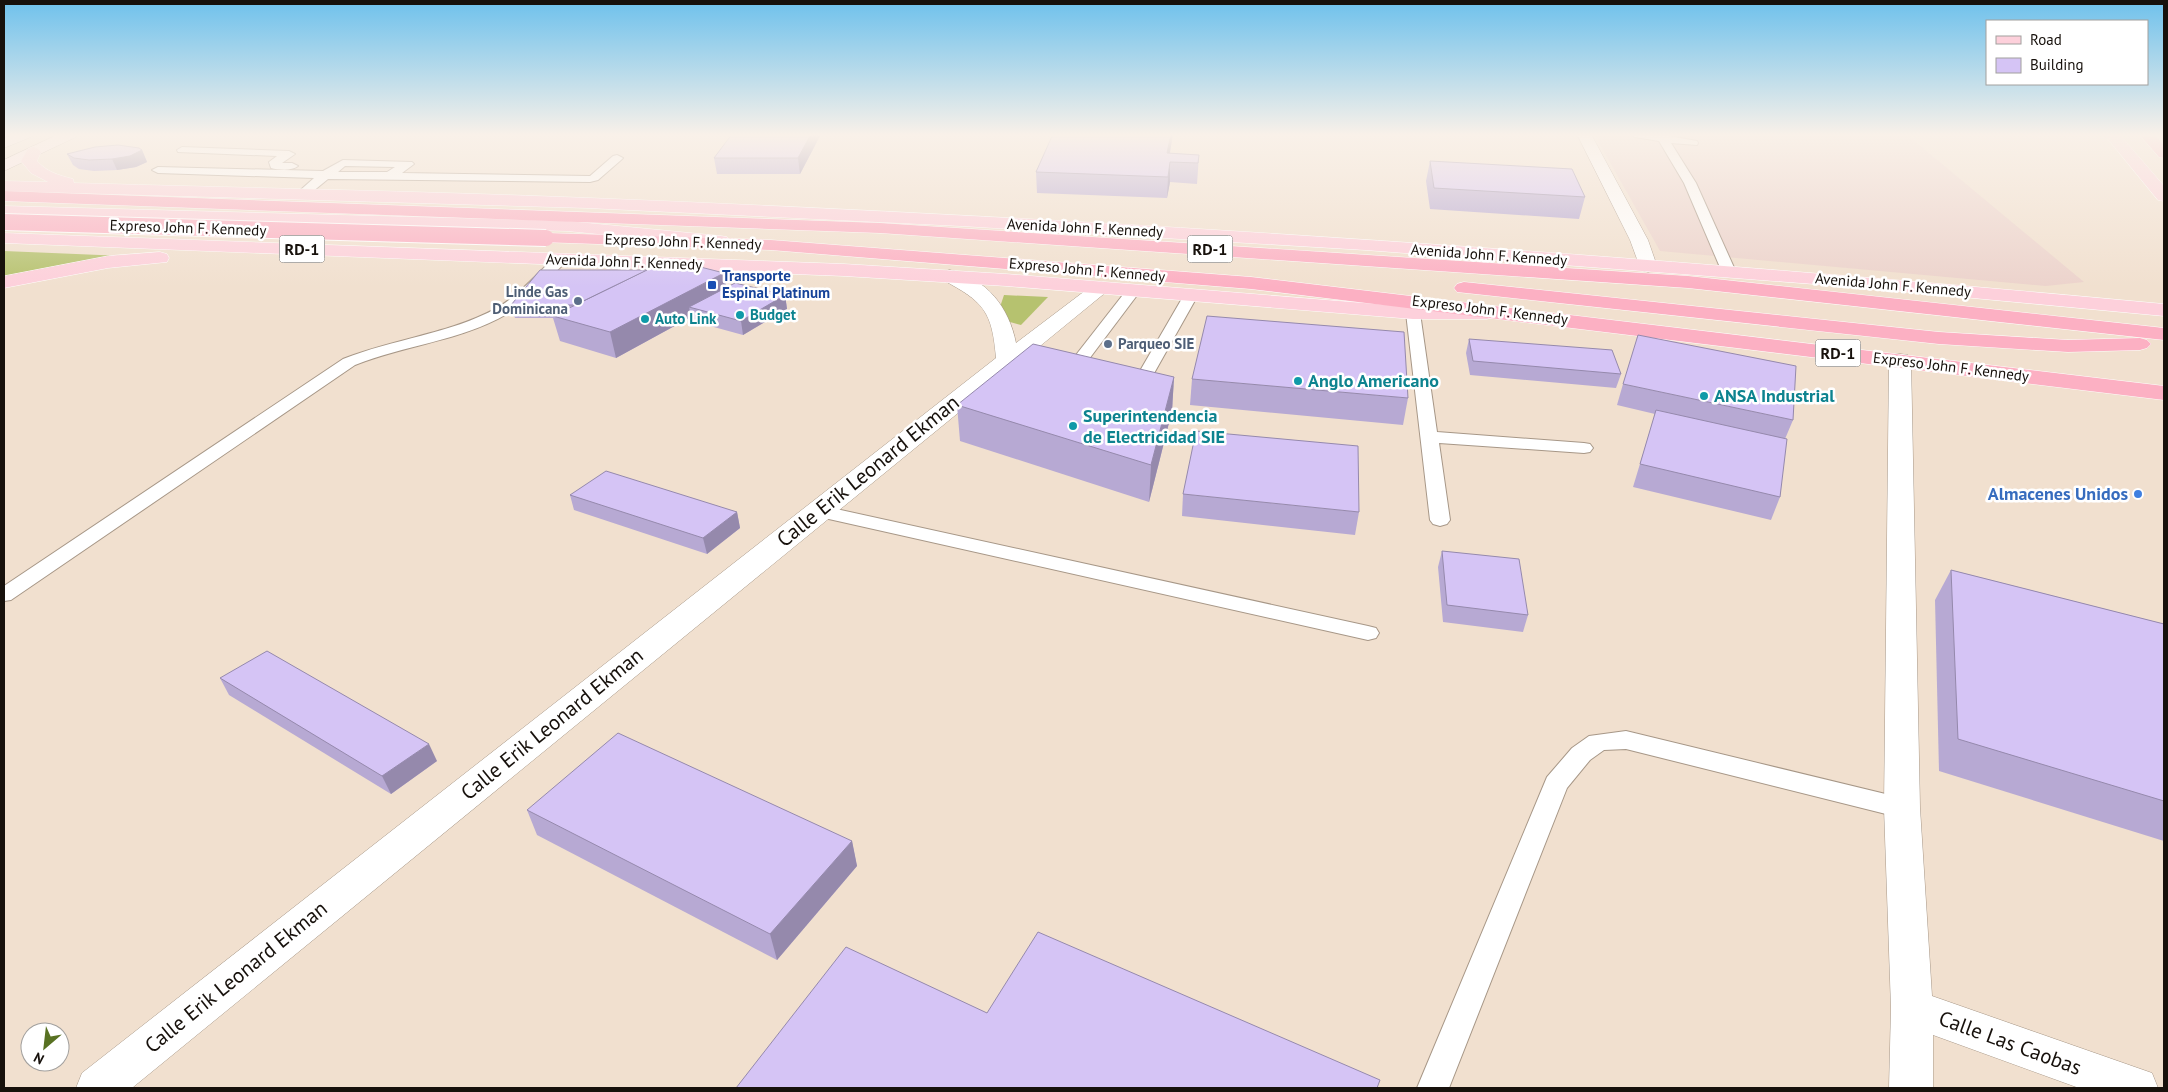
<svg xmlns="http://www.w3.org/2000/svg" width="2168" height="1092" font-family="'PT Sans',sans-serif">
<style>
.education{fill:#ecd3cc}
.green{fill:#b6c26f}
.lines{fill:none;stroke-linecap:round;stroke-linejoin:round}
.lane-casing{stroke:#a79787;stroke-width:2}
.street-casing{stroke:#a79787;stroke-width:1}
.secondary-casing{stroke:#a79787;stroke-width:1}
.primary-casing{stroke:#fff;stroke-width:1}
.highway-casing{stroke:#fff;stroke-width:1}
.lane{fill:#fff;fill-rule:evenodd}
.street{fill:#fff;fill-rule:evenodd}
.secondary{fill:#fee7ed;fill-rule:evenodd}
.primary{fill:#fdd0db;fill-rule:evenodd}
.highway{fill:#fcb0c3;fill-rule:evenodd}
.highway-bridge-casing{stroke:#fff;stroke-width:18;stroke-linecap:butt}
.highway-bridge{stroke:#fcb0c3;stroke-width:16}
.wall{fill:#b7a9d3}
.shaded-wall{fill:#9589ac}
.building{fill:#d5c4f5;stroke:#9589ac}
.transit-dot{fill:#1a4fb4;stroke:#fff;stroke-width:2}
.service-dot{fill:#5c6f8a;stroke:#fff;stroke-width:2}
.culture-dot{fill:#0f9aa8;stroke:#fff;stroke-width:2}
.shop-dot{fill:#3f7fe0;stroke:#fff;stroke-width:2}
.labels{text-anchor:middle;stroke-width:5;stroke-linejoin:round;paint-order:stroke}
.far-street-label{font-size:15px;fill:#17110c;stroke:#fff}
.far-transit-label{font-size:15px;font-weight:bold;fill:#164399;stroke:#fff;text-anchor:start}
.far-service-label{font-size:15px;font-weight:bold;fill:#4e5e75;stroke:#fff;text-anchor:end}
.far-culture-label{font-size:15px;font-weight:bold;fill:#0d838f;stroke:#fff;text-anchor:start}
.shield{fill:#fff;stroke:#5d5855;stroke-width:1}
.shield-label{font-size:16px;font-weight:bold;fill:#17110c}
.culture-label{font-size:18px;font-weight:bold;fill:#0d838f;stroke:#fff;text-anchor:start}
.shop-label{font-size:18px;font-weight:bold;fill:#366cbe;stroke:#fff;text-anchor:end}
.near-street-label{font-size:21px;fill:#17110c;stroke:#fff}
</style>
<rect width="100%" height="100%" fill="#f1e0cf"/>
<path class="education" d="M 1594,134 L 1906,134 L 2084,282 L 2046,286 L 1660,251 Z"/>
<g class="green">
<path d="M 4,251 L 124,256 L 4,278 Z"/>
<path d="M 1004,295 L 1048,297 L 1021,325 L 1010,322 L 999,310 Z"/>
</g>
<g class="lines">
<g class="lane-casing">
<g id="lane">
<path d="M 1630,134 L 1658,134 L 1697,141 L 1698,143 L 1697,145 L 1671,143 L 1696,183 L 1736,272 L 1734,275 L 1724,275 L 1722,272 L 1684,183 L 1659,141 L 1635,137 Z"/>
<path d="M 182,147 L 289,151 L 295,154 L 282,163 L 292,163 L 298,166 C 292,171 279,170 271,168 L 269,162 L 277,156 L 178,152 L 177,150 Z"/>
<path d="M 617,155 L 623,158 L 621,160 L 598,180 L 590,182 L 328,179 L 306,197 L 302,198 L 296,194 L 314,178 L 158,173 L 152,170 L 158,167 L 323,171 L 343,160 L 412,162 L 414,164 L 402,173 L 590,176 L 613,156 ZM 345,166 L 395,167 L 387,172 L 338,172 Z"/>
<path d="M 560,256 L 565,257 L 567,260 L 565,263 C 546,280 529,301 507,314 C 461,341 404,345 355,365 L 11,600 L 4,601 L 4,586 L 343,359 C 393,339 450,334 497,308 C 519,295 537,274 555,257 Z"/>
<path d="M 1134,286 L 1141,290 L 1077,375 L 1065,375 L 1063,372 L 1065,369 L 1129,287 Z"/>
<path d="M 1191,291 L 1196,292 L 1198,295 L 1148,384 L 1127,387 L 1121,385 L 1119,382 L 1121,379 L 1137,376 L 1184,295 L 1186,292 Z"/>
<path d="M 1413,309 L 1418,310 L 1420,313 L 1437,432 L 1584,443 L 1590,444 L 1593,448 L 1590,452 L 1584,453 L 1439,443 L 1450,520 L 1447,524 L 1440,526 L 1433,524 L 1430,520 L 1406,313 L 1408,310 Z"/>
<path d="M 818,505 L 1368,626 L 1376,628 L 1379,633 L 1376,638 L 1368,640 L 811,515 L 808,511 L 811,507 Z"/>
<path d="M 1626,731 L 1902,798 L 1911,801 L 1915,808 L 1911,815 L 1902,818 L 1626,749 L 1604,750 L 1590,760 L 1567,788 L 1449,1088 L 1417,1088 L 1547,777 L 1572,748 L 1589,736 Z"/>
</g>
</g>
<g class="street-casing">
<g id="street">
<path d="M 1577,134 L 1591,134 L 1648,240 L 1657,266 L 1655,270 L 1648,272 L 1641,270 L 1630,240 Z"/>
<path d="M 950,270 C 987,279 1009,307 1016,343 L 1094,284 L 1101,282 L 1108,284 L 1111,288 L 132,1088 L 76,1088 L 82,1073 L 996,358 C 992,311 984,302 943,280 L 940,276 L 943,272 Z"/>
<path d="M 1900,354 L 1908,355 L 1911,360 L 1920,808 L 1932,996 L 2152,1073 L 2158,1088 L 2079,1088 L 1933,1035 L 1933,1088 L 1889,1088 L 1891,1008 L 1884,808 L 1889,360 L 1892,355 Z"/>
</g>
</g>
<g class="secondary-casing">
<g id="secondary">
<path d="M 13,134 L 33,134 L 31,137 L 4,148 L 4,139 Z"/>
<path d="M 59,134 L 78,134 L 76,137 L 4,171 L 4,160 Z"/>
</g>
</g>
<g class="primary-casing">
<g id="primary">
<path d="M 2104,134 L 2119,134 L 2164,186 L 2164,201 L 2158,200 Z"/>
<path d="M 33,147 L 38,149 L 41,152 L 37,161 C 47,172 58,175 73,179 L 74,183 C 246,188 418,191 590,198 C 1115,219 1640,255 2164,304 L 2164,316 L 1866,288 L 1365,250 L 961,226 L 587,208 L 4,191 L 4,181 L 48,182 L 31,173 L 21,161 L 28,149 Z"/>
<path d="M 4,206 L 567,221 L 721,236 L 727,237 L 730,241 L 727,245 L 721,246 L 567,231 L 4,216 Z"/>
<path d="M 4,233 L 844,264 L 1006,274 L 1413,307 L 1487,307 L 1494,309 L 1497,313 L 1494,317 L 1487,319 L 1413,319 L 1006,286 L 844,276 L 4,243 Z"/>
<path d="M 160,252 L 167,254 L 169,258 L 167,262 L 108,268 L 4,288 L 4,276 L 108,256 Z"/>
</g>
</g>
<g class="highway-casing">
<g id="highway">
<path d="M 2139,134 L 2154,134 L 2164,145 L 2164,158 L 2159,157 Z"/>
<path d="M 4,191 L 880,223 L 1688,276 L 2164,328 L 2164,340 L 1688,288 L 880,233 L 4,201 Z"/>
<path d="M 546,233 L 771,240 L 1251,277 L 2164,386 L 2164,400 L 1251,289 L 771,250 L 540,242 L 537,238 L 540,234 Z"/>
<path d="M 1464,282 L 1939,332 L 2068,340 L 2140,338 L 2147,340 L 2151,344 L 2147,348 L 2140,350 L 2068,352 L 1939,344 L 1457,292 L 1454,288 L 1457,284 Z"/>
</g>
</g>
<use href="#lane" class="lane"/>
<use href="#street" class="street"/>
<use href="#secondary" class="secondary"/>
<use href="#primary" class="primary"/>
<use href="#highway" class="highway"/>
<g class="highway-bridge-casing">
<path id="highway-bridge" d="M 4,222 L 546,238"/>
</g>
<use href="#highway-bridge" class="highway-bridge"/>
</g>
<g class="wall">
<path d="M 821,134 L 800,174 L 717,174 L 714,158 Z"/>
<path d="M 1173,134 L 1170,153 L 1199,155 L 1197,184 L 1170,182 L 1167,198 L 1037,193 L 1036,172 Z"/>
<path d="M 142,150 L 147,162 L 136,167 L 117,170 L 94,171 L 79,169 L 73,165 L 67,154 Z"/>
<path d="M 1430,161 L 1585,197 L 1579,219 L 1430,209 L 1426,181 Z"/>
<path d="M 727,287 L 785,295 L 787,309 L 743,335 L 692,321 L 691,317 L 616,358 L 560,341 L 553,318 L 515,318 L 511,305 Z"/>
<path d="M 1469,339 L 1621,374 L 1616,388 L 1470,375 L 1466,353 Z"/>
<path d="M 1174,377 L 1172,411 L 1149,502 L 960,441 L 957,405 Z"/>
<path d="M 1192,379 L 1408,398 L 1403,425 L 1190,405 Z"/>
<path d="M 1623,384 L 1793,420 L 1785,439 L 1780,497 L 1771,520 L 1633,487 L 1655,414 L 1617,405 Z"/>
<path d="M 1183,494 L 1359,512 L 1355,535 L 1182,516 Z"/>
<path d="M 570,495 L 737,512 L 740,528 L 707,554 L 574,510 Z"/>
<path d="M 1442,551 L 1528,615 L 1523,632 L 1443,622 L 1438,567 Z"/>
<path d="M 1951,570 L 2164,624 L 2164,841 L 1939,771 L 1935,600 Z"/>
<path d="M 220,678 L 437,761 L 391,794 L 229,695 Z"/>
<path d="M 527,810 L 852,841 L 857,866 L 777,960 L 537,835 Z"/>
</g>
<g class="shaded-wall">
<path d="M 811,134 L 821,134 L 800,174 L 798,158 Z"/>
<path d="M 1171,134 L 1173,134 L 1166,174 L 1167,153 Z"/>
<path d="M 142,150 L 147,162 L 136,167 L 117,170 L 112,159 Z"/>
<path d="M 1170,162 L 1170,182 L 1167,198 L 1168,177 Z"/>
<path d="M 724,273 L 728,297 L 689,307 L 691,317 L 616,358 L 610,332 Z"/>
<path d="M 785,295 L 787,309 L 743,335 L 741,321 Z"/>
<path d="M 1174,377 L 1172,411 L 1149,502 L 1151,465 Z"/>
<path d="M 737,512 L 740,528 L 707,554 L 703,538 Z"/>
<path d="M 429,744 L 437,761 L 391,794 L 382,776 Z"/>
<path d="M 852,841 L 857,866 L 777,960 L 770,934 Z"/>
</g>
<g class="building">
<path d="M 732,134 L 811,134 L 798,158 L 714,158 Z"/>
<path d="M 1053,134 L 1171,134 L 1167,153 L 1199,155 L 1198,163 L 1170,162 L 1168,177 L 1036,172 Z"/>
<path d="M 118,145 L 139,148 L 142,150 L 130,156 L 112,159 L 89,160 L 74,158 L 67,154 L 95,147 Z"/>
<path d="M 1430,161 L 1572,169 L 1585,197 L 1434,188 Z"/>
<path d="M 669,259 L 724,273 L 610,332 L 553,316 Z"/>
<path d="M 540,270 L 647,270 L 575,305 L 511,305 Z"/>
<path d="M 735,283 L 785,295 L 741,321 L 689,307 Z"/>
<path d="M 1207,316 L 1404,332 L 1408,398 L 1192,379 Z"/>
<path d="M 1638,335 L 1796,366 L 1793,420 L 1623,384 Z"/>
<path d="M 1469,339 L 1612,350 L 1621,374 L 1473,361 Z"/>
<path d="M 1033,344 L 1174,377 L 1151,465 L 957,405 Z"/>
<path d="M 1656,410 L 1787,439 L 1780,497 L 1640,464 Z"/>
<path d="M 1196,431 L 1358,446 L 1359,512 L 1183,494 Z"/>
<path d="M 606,471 L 737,512 L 703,538 L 570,495 Z"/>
<path d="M 1442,551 L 1519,559 L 1528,615 L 1447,605 Z"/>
<path d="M 1951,570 L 2164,624 L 2164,801 L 1958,739 Z"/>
<path d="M 267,651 L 429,744 L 382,776 L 220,678 Z"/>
<path d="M 618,733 L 852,841 L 770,934 L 527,810 Z"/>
<path d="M 1038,932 L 1380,1080 L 1377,1088 L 736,1088 L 846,947 L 987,1013 Z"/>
</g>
<linearGradient id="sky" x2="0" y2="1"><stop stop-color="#6ec1ec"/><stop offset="0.47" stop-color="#f9f1e9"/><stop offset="1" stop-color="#f9f1e9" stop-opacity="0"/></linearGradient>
<rect width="2168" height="287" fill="url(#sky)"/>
<rect class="transit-dot" x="707" y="280" width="10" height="10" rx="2.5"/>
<g class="service-dot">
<circle cx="578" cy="301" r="5"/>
<circle cx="1108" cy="344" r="5"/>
</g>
<g class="culture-dot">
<circle cx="740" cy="315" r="5"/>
<circle cx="645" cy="319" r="5"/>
<circle cx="1298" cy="381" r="5"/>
<circle cx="1704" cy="396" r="5"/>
<circle cx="1073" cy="426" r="5"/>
</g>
<circle class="shop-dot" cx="2138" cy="494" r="5"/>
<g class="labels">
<g class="far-street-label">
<text transform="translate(188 228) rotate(2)" y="5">Expreso John F. Kennedy</text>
<text transform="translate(1085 228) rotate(3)" y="5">Avenida John F. Kennedy</text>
<text transform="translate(683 242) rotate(2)" y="5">Expreso John F. Kennedy</text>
<text transform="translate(1489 255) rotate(4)" y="5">Avenida John F. Kennedy</text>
<text transform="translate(624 262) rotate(2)" y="5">Avenida John F. Kennedy</text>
<text transform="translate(1087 270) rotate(5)" y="5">Expreso John F. Kennedy</text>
<text transform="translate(1893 285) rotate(5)" y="5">Avenida John F. Kennedy</text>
<text transform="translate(1490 310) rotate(7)" y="5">Expreso John F. Kennedy</text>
<text transform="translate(1951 367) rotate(7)" y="5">Expreso John F. Kennedy</text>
</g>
<g class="far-transit-label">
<text x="722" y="281">Transporte<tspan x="722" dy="17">Espinal Platinum</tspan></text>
</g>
<g class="far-service-label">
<text x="568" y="297">Linde Gas<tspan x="568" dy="17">Dominicana</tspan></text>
<text x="1118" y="349" text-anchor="start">Parqueo SIE</text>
</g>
<g class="far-culture-label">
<text x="750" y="320">Budget</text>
<text x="655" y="324">Auto Link</text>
</g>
<g class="shield">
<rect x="279.5" y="235.5" width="45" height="27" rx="4"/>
<rect x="1187.5" y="235.5" width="45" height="27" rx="4"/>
<rect x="1815.5" y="339.5" width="45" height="27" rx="4"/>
</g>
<g class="shield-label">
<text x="302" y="255">RD-1</text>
<text x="1210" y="255">RD-1</text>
<text x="1838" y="359">RD-1</text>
</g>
<g class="culture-label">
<text x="1308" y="387">Anglo Americano</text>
<text x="1714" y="402">ANSA Industrial</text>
<text x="1083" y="422">Superintendencia<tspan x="1083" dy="21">de Electricidad SIE</tspan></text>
</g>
<g class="shop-label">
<text x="2128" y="500">Almacenes Unidos</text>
</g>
<g class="near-street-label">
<text transform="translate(868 471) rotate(-39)" y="7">Calle Erik Leonard Ekman</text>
<text transform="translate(552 724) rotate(-39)" y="7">Calle Erik Leonard Ekman</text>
<text transform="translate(236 977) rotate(-39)" y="7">Calle Erik Leonard Ekman</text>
<text transform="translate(2010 1043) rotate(20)" y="7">Calle Las Caobas</text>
</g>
</g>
<rect width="2168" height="1092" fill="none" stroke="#17110c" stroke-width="10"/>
<rect x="1986" y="20" width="162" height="65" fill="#ffffff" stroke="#a2a09e"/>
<rect x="1996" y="36" width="25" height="8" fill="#fdd0db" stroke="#a2a09e"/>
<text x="2030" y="45" font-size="15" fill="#17110c">Road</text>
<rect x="1996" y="58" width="25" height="15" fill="#d5c4f5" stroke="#a2a09e"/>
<text x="2030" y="70" font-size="15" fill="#17110c">Building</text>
<g transform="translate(45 1047) rotate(208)"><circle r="24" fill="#ffffff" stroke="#a2a09e"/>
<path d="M0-4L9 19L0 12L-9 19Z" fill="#587122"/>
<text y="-8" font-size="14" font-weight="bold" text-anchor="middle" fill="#17110c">N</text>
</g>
</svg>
